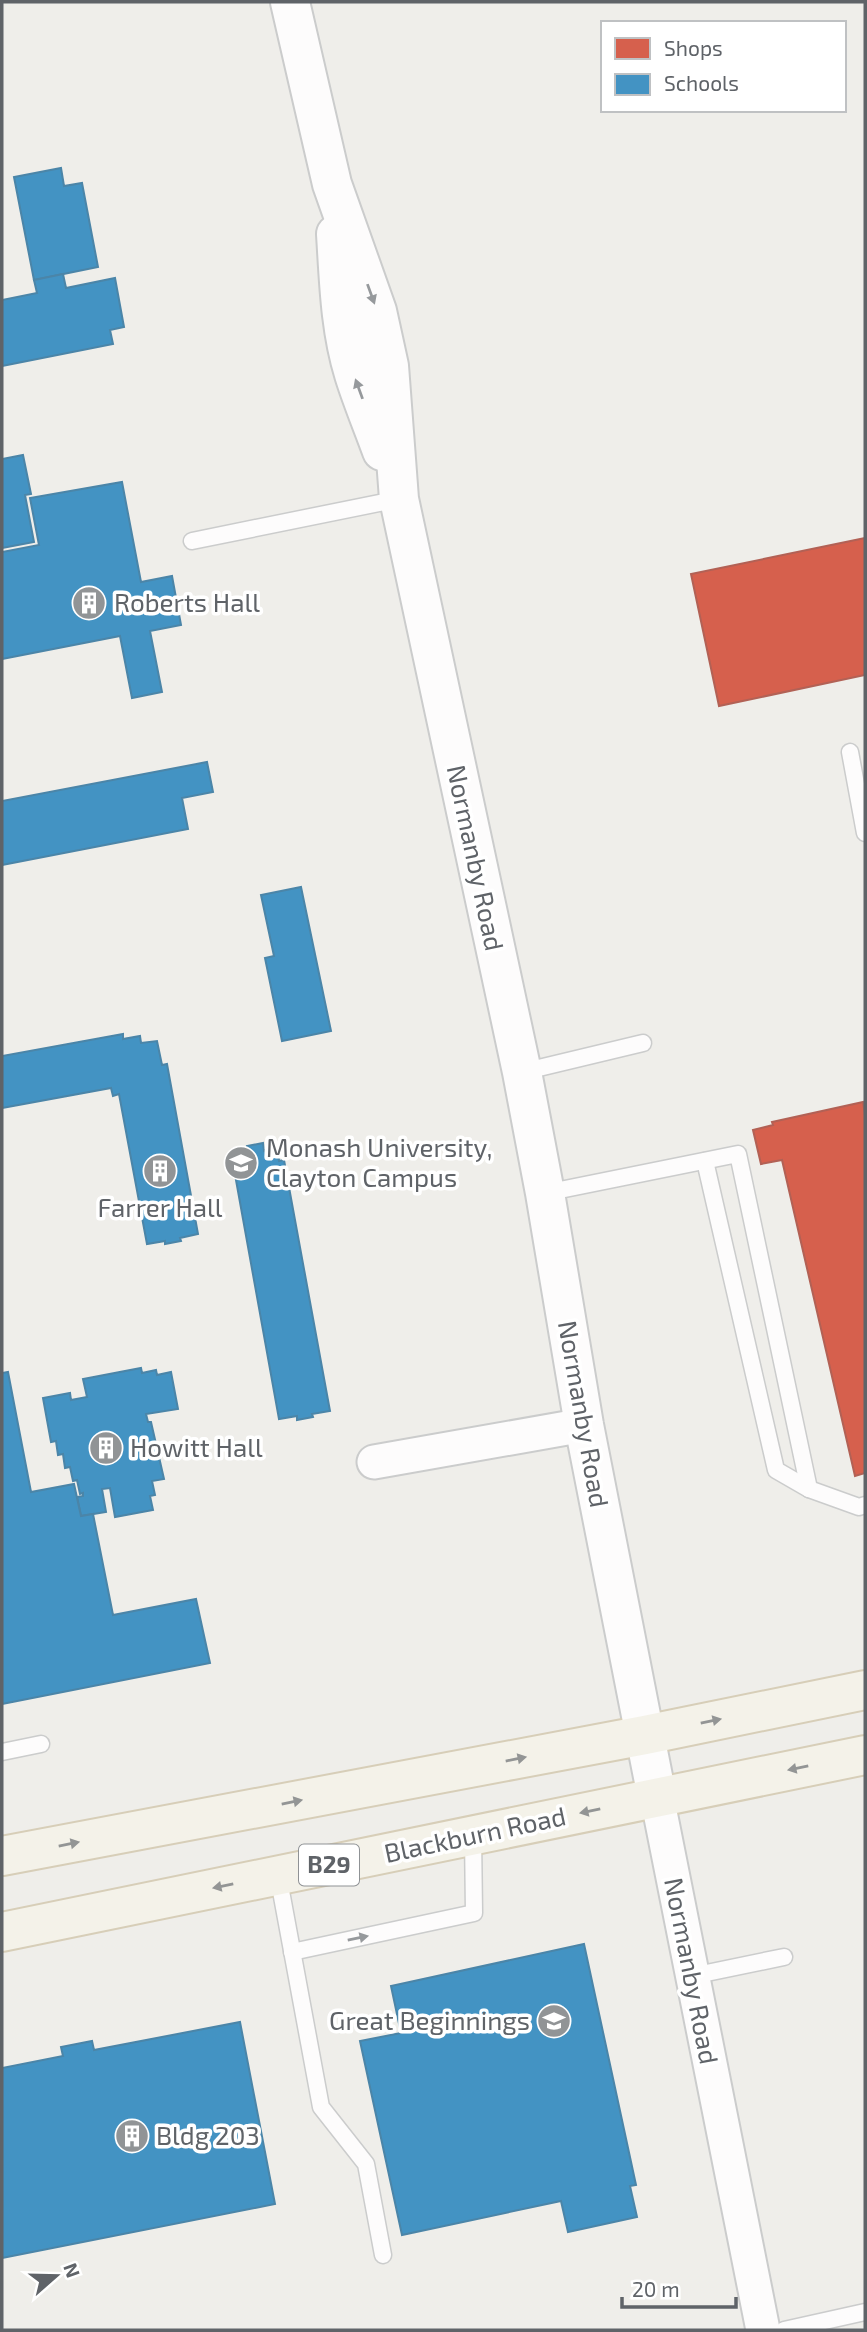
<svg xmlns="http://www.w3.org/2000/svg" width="867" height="2332" font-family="'Exo 2',sans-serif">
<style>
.shops{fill:#d6604d;stroke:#b26155;stroke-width:2}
.schools{fill:#4393c3;stroke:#4b85a8;stroke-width:2}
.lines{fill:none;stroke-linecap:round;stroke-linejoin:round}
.service-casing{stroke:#cbcccc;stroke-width:19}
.minor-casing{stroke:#cbcccc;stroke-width:37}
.tertiary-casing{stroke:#cbcccc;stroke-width:42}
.primary-casing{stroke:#d7ceb8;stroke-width:42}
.service{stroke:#fdfcfc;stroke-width:16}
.minor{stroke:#fdfcfc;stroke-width:33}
.tertiary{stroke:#fdfcfc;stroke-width:38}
.primary{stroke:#f4f2e9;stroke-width:38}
.oneway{fill:#96999c}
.oneway2{fill:#939595}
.labels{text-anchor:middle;stroke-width:7;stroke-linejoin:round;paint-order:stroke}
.shield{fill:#fff;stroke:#8f9295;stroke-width:2}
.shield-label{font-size:24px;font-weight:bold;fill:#5f6368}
.poi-label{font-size:26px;fill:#5f6368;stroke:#fff;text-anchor:start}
.street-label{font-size:26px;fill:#5f6368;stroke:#fff}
</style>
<rect width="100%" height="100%" fill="#efeeea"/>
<g class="shops">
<path d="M 865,538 L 865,675 L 719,706 L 691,574 Z"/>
<path d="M 863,1102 L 865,1115 L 865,1473 L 855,1476 L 782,1160 L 761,1164 L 753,1130 L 773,1125 L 772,1122 Z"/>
</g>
<g class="schools">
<path d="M 61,168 L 64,186 L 82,183 L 98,267 L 34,280 L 14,177 Z"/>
<path d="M 63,274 L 66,288 L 115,278 L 124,327 L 110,330 L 113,344 L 2,366 L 2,300 L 37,293 L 34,280 Z"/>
<path d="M 23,455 L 31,494 L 25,495 L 34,542 L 2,548 L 2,459 Z"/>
<path d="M 122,482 L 141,582 L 172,576 L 181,625 L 150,631 L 162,692 L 132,698 L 120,636 L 2,659 L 2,552 L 39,545 L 30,498 Z"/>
<path d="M 207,762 L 213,792 L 182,798 L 188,829 L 2,865 L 2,801 Z"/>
<path d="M 301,887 L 331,1031 L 282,1041 L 265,958 L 274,956 L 261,895 Z"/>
<path d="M 123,1034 L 123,1039 L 140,1036 L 141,1043 L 157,1041 L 162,1065 L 167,1064 L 198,1234 L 180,1238 L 181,1241 L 165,1244 L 165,1241 L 147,1244 L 119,1094 L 113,1096 L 111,1088 L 2,1108 L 2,1056 Z"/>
<path d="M 263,1143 L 264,1151 L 277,1148 L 279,1161 L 284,1160 L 330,1411 L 312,1414 L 313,1417 L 297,1420 L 297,1416 L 279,1419 L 234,1169 L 251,1166 L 247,1146 Z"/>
<path d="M 141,1368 L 142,1373 L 156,1370 L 157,1375 L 171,1372 L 178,1409 L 146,1414 L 148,1422 L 151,1422 L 164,1479 L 152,1481 L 155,1495 L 150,1496 L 153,1510 L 115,1517 L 110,1488 L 102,1489 L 106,1512 L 81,1516 L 77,1497 L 83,1496 L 83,1493 L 80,1494 L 77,1480 L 73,1481 L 70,1467 L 65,1468 L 63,1454 L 58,1455 L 56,1441 L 51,1442 L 43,1398 L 70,1393 L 71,1400 L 87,1397 L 83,1379 Z"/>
<path d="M 8,1372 L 31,1492 L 74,1484 L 81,1516 L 93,1514 L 113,1615 L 196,1599 L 210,1663 L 2,1704 L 2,1373 Z"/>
<path d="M 584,1944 L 636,2185 L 630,2186 L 637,2217 L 568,2232 L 561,2201 L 402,2235 L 360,2041 L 401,2033 L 391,1986 Z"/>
<path d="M 240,2022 L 275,2204 L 2,2258 L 2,2068 L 63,2056 L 61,2047 L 92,2041 L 94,2050 Z"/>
</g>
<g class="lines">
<g class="service-casing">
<g id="service">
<path d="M 192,541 L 399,499"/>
<path d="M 850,752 L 865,833"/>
<path d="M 522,1072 L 643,1043"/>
<path d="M 705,1161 L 776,1470 L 809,1489 L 859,1507 L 865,1505"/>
<path d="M 545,1193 L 738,1154 L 809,1489"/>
<path d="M 2,1752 L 41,1744"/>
<path d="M 278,1875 L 321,2107 L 366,2164 L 383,2255"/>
<path d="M 292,1952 L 474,1913 L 473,1835"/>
<path d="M 692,1976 L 784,1957"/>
<path d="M 784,2330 L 865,2312"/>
</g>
</g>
<g class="minor-casing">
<g id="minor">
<path d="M 374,1462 L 584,1425"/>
<path d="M 657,1797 L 763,2330"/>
</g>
</g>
<g class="tertiary-casing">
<g id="tertiary">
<path d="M 290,2 L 332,184 L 377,311 L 389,366 L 399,499 L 522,1072 L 545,1193 L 584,1425 L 657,1797"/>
<path d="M 336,234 C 339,281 340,329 354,374 C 362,400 373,426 382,451"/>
</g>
</g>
<g class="primary-casing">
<g id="primary">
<path d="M 2,1856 L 645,1735 L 865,1690"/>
<path d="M 2,1932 L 865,1755"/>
</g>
</g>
<use href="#service" class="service"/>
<use href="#minor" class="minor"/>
<use href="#tertiary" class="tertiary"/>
<use href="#primary" class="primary"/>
</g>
<defs><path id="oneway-solid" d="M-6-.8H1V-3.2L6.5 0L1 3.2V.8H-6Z" transform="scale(1.75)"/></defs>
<g class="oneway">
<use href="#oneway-solid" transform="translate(371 294) rotate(70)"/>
<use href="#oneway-solid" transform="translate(359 389) rotate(-110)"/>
<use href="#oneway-solid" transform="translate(358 1938) rotate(-12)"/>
</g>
<g class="oneway2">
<use href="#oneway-solid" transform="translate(711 1721) rotate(-12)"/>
<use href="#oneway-solid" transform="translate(516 1759) rotate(-11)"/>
<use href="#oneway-solid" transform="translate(798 1768) rotate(168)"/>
<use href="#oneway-solid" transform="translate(292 1802) rotate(-11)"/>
<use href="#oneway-solid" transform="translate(590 1811) rotate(168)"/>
<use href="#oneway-solid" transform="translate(69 1844) rotate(-11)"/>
<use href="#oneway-solid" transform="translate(223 1886) rotate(168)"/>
</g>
<defs>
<g id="building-disc" transform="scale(1.75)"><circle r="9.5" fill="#919496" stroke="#fff"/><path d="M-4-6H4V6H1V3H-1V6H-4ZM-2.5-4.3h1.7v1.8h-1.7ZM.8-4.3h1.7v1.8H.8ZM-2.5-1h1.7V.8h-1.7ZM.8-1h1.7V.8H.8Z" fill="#fff"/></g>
<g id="university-disc" transform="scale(1.75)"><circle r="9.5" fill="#919496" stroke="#fff"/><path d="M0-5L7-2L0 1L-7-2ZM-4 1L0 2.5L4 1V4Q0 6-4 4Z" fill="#fff"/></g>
<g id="school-disc" transform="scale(1.75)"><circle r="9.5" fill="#919496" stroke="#fff"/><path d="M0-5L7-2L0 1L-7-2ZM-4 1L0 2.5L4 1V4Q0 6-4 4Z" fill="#fff"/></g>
</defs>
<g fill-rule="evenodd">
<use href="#building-disc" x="89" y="603"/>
<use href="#university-disc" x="241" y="1163"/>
<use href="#building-disc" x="160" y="1171"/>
<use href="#building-disc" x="106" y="1448"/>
<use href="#school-disc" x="554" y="2021"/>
<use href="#building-disc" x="132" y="2136"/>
</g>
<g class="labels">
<rect class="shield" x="299" y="1844.5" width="60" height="41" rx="5"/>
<g class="shield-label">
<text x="329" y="1873">B29</text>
</g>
<g class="poi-label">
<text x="114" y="612">Roberts Hall</text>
<text x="266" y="1157">Monash University,<tspan x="266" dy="30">Clayton Campus</tspan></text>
<text x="160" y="1217" text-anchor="middle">Farrer Hall</text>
<text x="130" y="1457">Howitt Hall</text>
<text x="530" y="2030" text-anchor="end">Great Beginnings</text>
<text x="156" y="2145">Bldg 203</text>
</g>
<g class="street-label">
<text transform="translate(475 858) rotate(78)" y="9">Normanby Road</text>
<text transform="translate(583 1414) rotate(80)" y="9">Normanby Road</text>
<text transform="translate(475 1835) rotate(-12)" y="9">Blackburn Road</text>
<text transform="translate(691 1971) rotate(79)" y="9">Normanby Road</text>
</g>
</g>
<rect width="867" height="2332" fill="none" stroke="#5f6368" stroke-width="7"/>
<rect x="601" y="21" width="245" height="91" fill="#ffffff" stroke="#bfc1c3" stroke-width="2"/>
<rect x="615" y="38" width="35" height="21" fill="#d6604d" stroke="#bfc1c3" stroke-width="2"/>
<text x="664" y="56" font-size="21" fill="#5f6368">Shops</text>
<rect x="615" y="74" width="35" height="21" fill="#4393c3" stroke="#bfc1c3" stroke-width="2"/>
<text x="664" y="91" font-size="21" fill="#5f6368">Schools</text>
<g transform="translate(56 2276) rotate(70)" stroke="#ffffff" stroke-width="5" paint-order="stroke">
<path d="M0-5L12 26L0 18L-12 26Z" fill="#5f6368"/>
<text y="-10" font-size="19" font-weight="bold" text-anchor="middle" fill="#5f6368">N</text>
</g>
<path d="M622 2297v10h114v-10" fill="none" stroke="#5f6368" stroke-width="3.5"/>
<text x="632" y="2297" font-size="21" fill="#5f6368" stroke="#ffffff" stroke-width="5" paint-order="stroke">20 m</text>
</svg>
